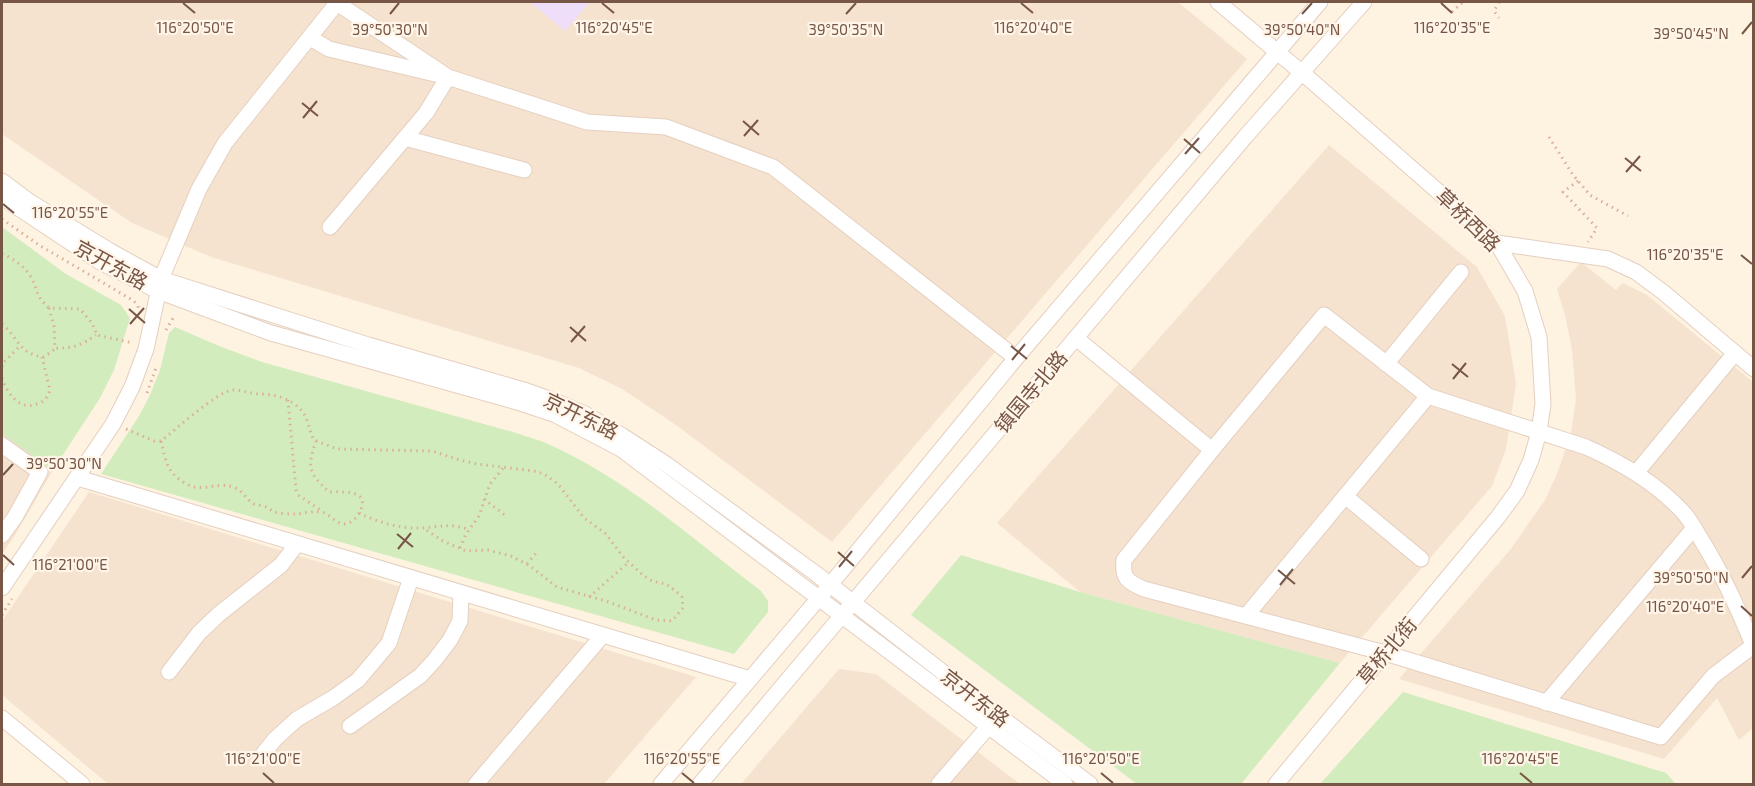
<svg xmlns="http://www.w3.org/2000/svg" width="1755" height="786" font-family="'Exo 2','Noto Sans SC',sans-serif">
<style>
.residential{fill:#f6e3cf}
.education{fill:#efdefa}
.green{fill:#d3ecbe}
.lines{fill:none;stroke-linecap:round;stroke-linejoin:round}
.minor-casing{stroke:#e5cfbf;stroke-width:17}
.path{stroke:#dab099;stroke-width:3;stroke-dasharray:1.5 4.5;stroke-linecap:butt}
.minor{stroke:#fff;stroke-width:15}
.ticks{fill:none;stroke:#775646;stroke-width:2}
.labels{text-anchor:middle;stroke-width:4.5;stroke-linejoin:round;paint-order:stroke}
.street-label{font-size:20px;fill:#775646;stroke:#fff5e9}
.ticks-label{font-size:15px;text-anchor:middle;fill:#775646;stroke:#fff5e9;stroke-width:4.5;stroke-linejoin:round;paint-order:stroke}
</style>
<rect width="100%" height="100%" fill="#fef2e1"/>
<g class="residential">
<path d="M 2,2 L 1178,2 L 1247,59 L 832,542 L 676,425 L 622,389 L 579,368 L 211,257 L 132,223 L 2,134 Z"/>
<path d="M 1329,145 L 1477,267 L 1505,316 L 1516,384 L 1506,449 L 1492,486 L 1340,663 L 1080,592 L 997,523 Z"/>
<path d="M 1581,262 L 1616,290 L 1623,283 L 1647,295 L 1753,382 L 1753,728 L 1739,740 L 1717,698 L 1664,759 L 1399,679 L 1510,550 L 1545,500 L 1556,476 L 1571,434 L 1576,399 L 1572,350 L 1565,315 L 1557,289 Z"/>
<path d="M 2,434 L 53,470 L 14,537 L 2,554 Z"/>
<path d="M 89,492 L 696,677 L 604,784 L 108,784 L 2,695 L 2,621 Z"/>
<path d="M 839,669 L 876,674 L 1020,784 L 741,784 Z"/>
</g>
<path class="education" d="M 530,2 L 590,2 L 565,31 Z"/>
<g class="green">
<path d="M 2,227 L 66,274 L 121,305 L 130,318 L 114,370 L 100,398 L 53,470 L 2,434 Z"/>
<path d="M 175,327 L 219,346 L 262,362 L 513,432 C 524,436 537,439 548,444 C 627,479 693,539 761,591 L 768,601 L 768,612 L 734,654 L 101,474 L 139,416 L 150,395 L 160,370 L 169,333 Z"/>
<path d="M 961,555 L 1080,592 L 1340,663 L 1241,784 L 1137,784 L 911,615 Z"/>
<path d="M 1403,692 L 1666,773 L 1676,784 L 1320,784 Z"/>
</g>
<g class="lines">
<g class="minor-casing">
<g id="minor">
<path d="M 1218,2 L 1314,83 L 1497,243 L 1525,291 L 1539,337 L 1543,404 L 1539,432 L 1531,460 L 1517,491 L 1498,517 L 1276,784"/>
<path d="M 310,38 L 329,49 L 448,77 L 426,113 L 330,227"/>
<path d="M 405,138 L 524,170"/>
<path d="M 2,181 L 30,202 L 110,251 L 161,279 L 368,345 L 527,391 L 557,402 L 585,414 L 621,435 L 666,464 L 815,573 L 998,715 L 1090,784"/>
<path d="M 2,197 L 100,262 L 158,291 L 271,333 L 517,402 L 556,415 L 621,449 L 1065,784"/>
<path d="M 1497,243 L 1608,259 L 1636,272 L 1663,292 L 1754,369"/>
<path d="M 1076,338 L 1212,450"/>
<path d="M 1386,364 L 1461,272"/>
<path d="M 2,445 L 40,472 L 15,517 L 2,535"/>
<path d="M 1636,473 L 1735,353"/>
<path d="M 78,478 L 750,679"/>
<path d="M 1345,496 L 1421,559"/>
<path d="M 2,588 L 113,424 L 132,387 L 146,349 L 161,279 L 199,189 L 225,143 L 337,3 L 448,77 L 587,122 L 666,127 L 773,167 L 1016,358"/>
<path d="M 1246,616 L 1428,396"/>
<path d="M 1753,645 C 1738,608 1723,575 1702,541 C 1696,531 1690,519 1682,511 C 1655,482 1622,463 1586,447 L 1428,396 L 1324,315 L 1212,450 L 1124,560 C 1122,579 1128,582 1144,589 L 1385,653 L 1661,737 L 1713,676 L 1754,645"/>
<path d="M 169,672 L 199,633 L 219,614 L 281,565 L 297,544"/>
<path d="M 1546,703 L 1694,528"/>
<path d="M 2,718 L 82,784"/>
<path d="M 350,726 L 420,676 L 434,661 L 450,640 L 460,621 L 461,593"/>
<path d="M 263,754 L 275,739 L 297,719 L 333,698 L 358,680 L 374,661 L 389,643 L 411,578"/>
<path d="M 476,784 L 603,635"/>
<path d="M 661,784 L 830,585 L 1016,358 L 1320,2"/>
<path d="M 700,784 L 1245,137 L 1364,2"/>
<path d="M 939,784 L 994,720"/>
</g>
</g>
<g class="path">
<path d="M 1499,2 L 1494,11 L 1499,18"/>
<path d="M 1452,12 L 1463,2"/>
<path d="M 1549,137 L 1573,175 L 1590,195 L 1628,216"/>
<path d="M 1578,181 L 1563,192 L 1597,228 L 1588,242"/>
<path d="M 2,219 L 39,245 L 134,301 L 138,306 L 139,310"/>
<path d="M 2,254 C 13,258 26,267 32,279 C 39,293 35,295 49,308 L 80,309 L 92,323 L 97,335 L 133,343"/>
<path d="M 49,308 L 54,326 L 55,348 C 72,349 82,345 96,335"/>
<path d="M 2,324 C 18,337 18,354 44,357 L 55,349"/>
<path d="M 166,330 L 173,318"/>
<path d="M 2,367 L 3,363 L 20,346"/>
<path d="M 2,378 C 7,393 19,411 37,404 C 44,402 48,397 50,390 L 42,357"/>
<path d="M 147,393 L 157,365"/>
<path d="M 288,400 L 296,490 L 298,495 L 322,511"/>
<path d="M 126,429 L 154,441 L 161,441 C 175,430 217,392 232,390 C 241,389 250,394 259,394 C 276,394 294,399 304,414 C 309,422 309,431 314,440 L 337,449 L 432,451 L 460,460 L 477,464 L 534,471 L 544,474 L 558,484 L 584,518 L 605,533 L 624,558 L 644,576 L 652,581 L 666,584 L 677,592 L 682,597 L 683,608 L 672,621 L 656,620 L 606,601 L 557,587 L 530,566 L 511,556 L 488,550 L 466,551 L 443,541 L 423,528"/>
<path d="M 161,441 C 166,461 166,472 185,483 C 202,494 216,481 233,487 C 243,490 246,500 254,504 C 257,505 260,505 263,506 C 268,507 271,511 275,512 C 282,514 291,514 298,514 C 305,513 313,511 321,512 C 330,513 335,524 345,524 C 352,523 359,516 361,509 C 369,489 340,492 329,492 C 308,472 307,468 316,441"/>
<path d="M 484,499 L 506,516"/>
<path d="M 359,513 C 377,522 401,529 420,528 C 441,527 448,523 468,529"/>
<path d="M 460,548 L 466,534 L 479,516 L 490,484 L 504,467"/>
<path d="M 527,564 L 537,552"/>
<path d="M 589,597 L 629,562"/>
<path d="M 2,615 L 12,599"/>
</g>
<use href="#minor" class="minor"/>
</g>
<path class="ticks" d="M 183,3 L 195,13M 602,3 L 614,13M 1021,3 L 1033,13M 1441,3 L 1452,13M 390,14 L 399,3M 846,14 L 856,3M 1302,14 L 1312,3M 1742,34 L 1752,22M 302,103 L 318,116M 303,118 L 317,101M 743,121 L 759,135M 744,136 L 758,120M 1184,139 L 1200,153M 1185,154 L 1199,138M 1625,158 L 1641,171M 1626,172 L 1640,156M 3,204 L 14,213M 1741,255 L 1752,264M 129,309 L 145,323M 130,324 L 144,308M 570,327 L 586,341M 571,342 L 585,326M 1011,346 L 1027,359M 1012,360 L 1025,344M 1452,364 L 1468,377M 1453,379 L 1466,363M 3,475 L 13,464M 397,534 L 413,547M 398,549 L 411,533M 838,552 L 854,566M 3,555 L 14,565M 839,567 L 852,551M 1278,570 L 1295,584M 1742,578 L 1752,566M 1280,585 L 1293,569M 1741,606 L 1752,616M 263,773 L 274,783M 682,773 L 694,783M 1101,773 L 1113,783M 1520,773 L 1532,783"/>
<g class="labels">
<g class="street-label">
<text transform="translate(1468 220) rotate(44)" y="7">草桥西路</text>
<text transform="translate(111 265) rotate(29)" y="7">京开东路</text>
<text transform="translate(1031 392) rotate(-50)" y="7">镇国寺北路</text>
<text transform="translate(581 416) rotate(26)" y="7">京开东路</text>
<text transform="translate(1387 651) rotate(-50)" y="7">草桥北街</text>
<text transform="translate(975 698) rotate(38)" y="7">京开东路</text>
</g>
</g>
<g class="ticks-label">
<text x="195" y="33">116°20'50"E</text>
<text x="1033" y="33">116°20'40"E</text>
<text x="614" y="33">116°20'45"E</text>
<text x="1452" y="33">116°20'35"E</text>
<text x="390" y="35">39°50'30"N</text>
<text x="846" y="35">39°50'35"N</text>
<text x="1302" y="35">39°50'40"N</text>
<text x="1691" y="39">39°50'45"N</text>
<text x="70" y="218">116°20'55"E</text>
<text x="1685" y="260">116°20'35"E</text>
<text x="64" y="469">39°50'30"N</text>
<text x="70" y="570">116°21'00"E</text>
<text x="1691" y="583">39°50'50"N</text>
<text x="1685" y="612">116°20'40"E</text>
<text x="263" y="764">116°21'00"E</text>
<text x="682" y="764">116°20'55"E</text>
<text x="1101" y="764">116°20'50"E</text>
<text x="1520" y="764">116°20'45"E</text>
</g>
<rect width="1755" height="786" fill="none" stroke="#775646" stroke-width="6"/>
</svg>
